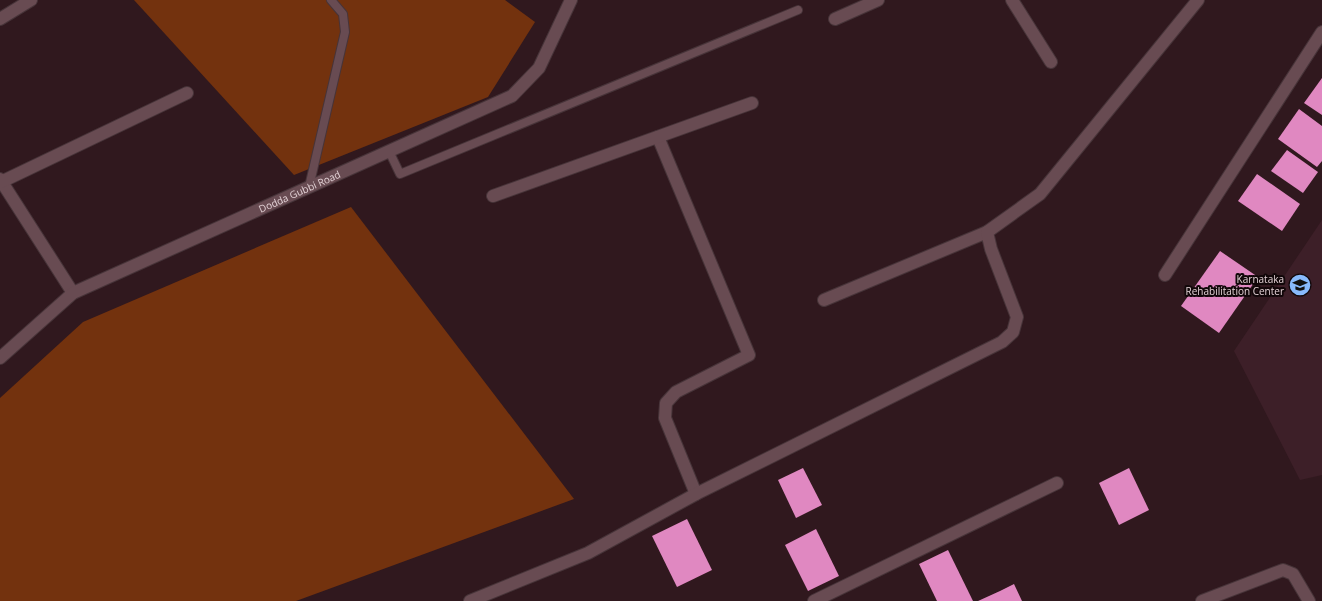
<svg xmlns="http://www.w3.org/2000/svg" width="1322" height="601" font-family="'Open Sans',sans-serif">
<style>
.built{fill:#3d1f28}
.green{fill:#73320e}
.building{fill:#e088c1}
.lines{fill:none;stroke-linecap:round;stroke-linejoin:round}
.lane-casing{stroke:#473439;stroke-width:10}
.street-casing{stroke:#473439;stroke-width:14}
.secondary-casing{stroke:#473439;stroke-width:14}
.lane{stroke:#684b52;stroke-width:8}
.street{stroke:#684b52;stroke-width:12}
.secondary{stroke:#684b52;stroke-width:12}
.labels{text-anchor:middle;stroke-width:4;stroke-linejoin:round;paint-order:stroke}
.street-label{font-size:10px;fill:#e2d1d5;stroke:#110709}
.poi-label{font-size:10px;fill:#e2d1d5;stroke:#110709;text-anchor:end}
</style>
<rect width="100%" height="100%" fill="#30181e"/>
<path class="built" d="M 1322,220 L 1322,475 L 1300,480 L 1234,351 Z"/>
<g class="green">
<path d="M 134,0 L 505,0 L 535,22 L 488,97 L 294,175 Z"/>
<path d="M 351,207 L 574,499 L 296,601 L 0,601 L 0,398 L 83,322 Z"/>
</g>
<g class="building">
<path d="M 1322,78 L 1322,115 L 1304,103 Z"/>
<path d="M 1299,109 L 1322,126 L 1322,161 L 1317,167 L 1278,139 Z"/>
<path d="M 1287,150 L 1318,172 L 1303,193 L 1271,171 Z"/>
<path d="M 1257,174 L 1300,204 L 1282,231 L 1238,201 Z"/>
<path d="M 1220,251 L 1258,277 L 1219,333 L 1181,306 Z"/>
<path d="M 803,468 L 822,505 L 796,518 L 778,480 Z"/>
<path d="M 1129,468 L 1149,510 L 1119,525 L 1099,483 Z"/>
<path d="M 687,519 L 712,570 L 677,587 L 652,536 Z"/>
<path d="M 816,529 L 839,576 L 808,591 L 785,545 Z"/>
<path d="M 948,550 L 973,601 L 937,601 L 919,564 Z"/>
<path d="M 1014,584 L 1022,601 L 978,601 L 1000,591 Z"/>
</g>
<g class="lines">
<g class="lane-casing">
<g id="lane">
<path d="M 389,151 L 400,174 L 798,10"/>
<path d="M 309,187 L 345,32 L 343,14 L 331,0"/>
</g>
</g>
<g class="street-casing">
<g id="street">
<path d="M 1012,0 L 1051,62"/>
<path d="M 0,19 L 31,0"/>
<path d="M 835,19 L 878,0"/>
<path d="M 658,137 L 749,355 L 676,392 L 666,403 L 665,418 L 696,494"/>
<path d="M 0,179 L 73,293"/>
<path d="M 1,182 L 187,93"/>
<path d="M 493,196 L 752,103"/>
<path d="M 1165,275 L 1322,32"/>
<path d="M 824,300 L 987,232"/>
<path d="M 470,601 L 588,553 L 696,494 L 1002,342 L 1013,332 L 1017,317 L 991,249 L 987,232 L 1040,194 L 1198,0"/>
<path d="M 814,601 L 1057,483"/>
<path d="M 1202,601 L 1283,570 L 1293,574 L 1309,601"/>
</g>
</g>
<g class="secondary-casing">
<g id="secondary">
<path id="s1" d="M 0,358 L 73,293 L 512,96 L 539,68 L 571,0"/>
</g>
</g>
<use href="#lane" class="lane"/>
<use href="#street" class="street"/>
<use href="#secondary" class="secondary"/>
</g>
<defs>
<g id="school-disc" transform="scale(1.15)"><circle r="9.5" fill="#88bafc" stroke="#110709"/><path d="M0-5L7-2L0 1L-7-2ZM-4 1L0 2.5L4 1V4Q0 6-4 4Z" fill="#111"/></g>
</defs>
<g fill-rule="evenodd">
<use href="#school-disc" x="1300" y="285"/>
</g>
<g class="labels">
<g class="street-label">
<text dy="4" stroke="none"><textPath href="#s1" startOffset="346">Dodda Gubbi Road</textPath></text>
</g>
<g class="poi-label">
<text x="1284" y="283">Karnataka<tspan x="1284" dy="12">Rehabilitation Center</tspan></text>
</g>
</g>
</svg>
